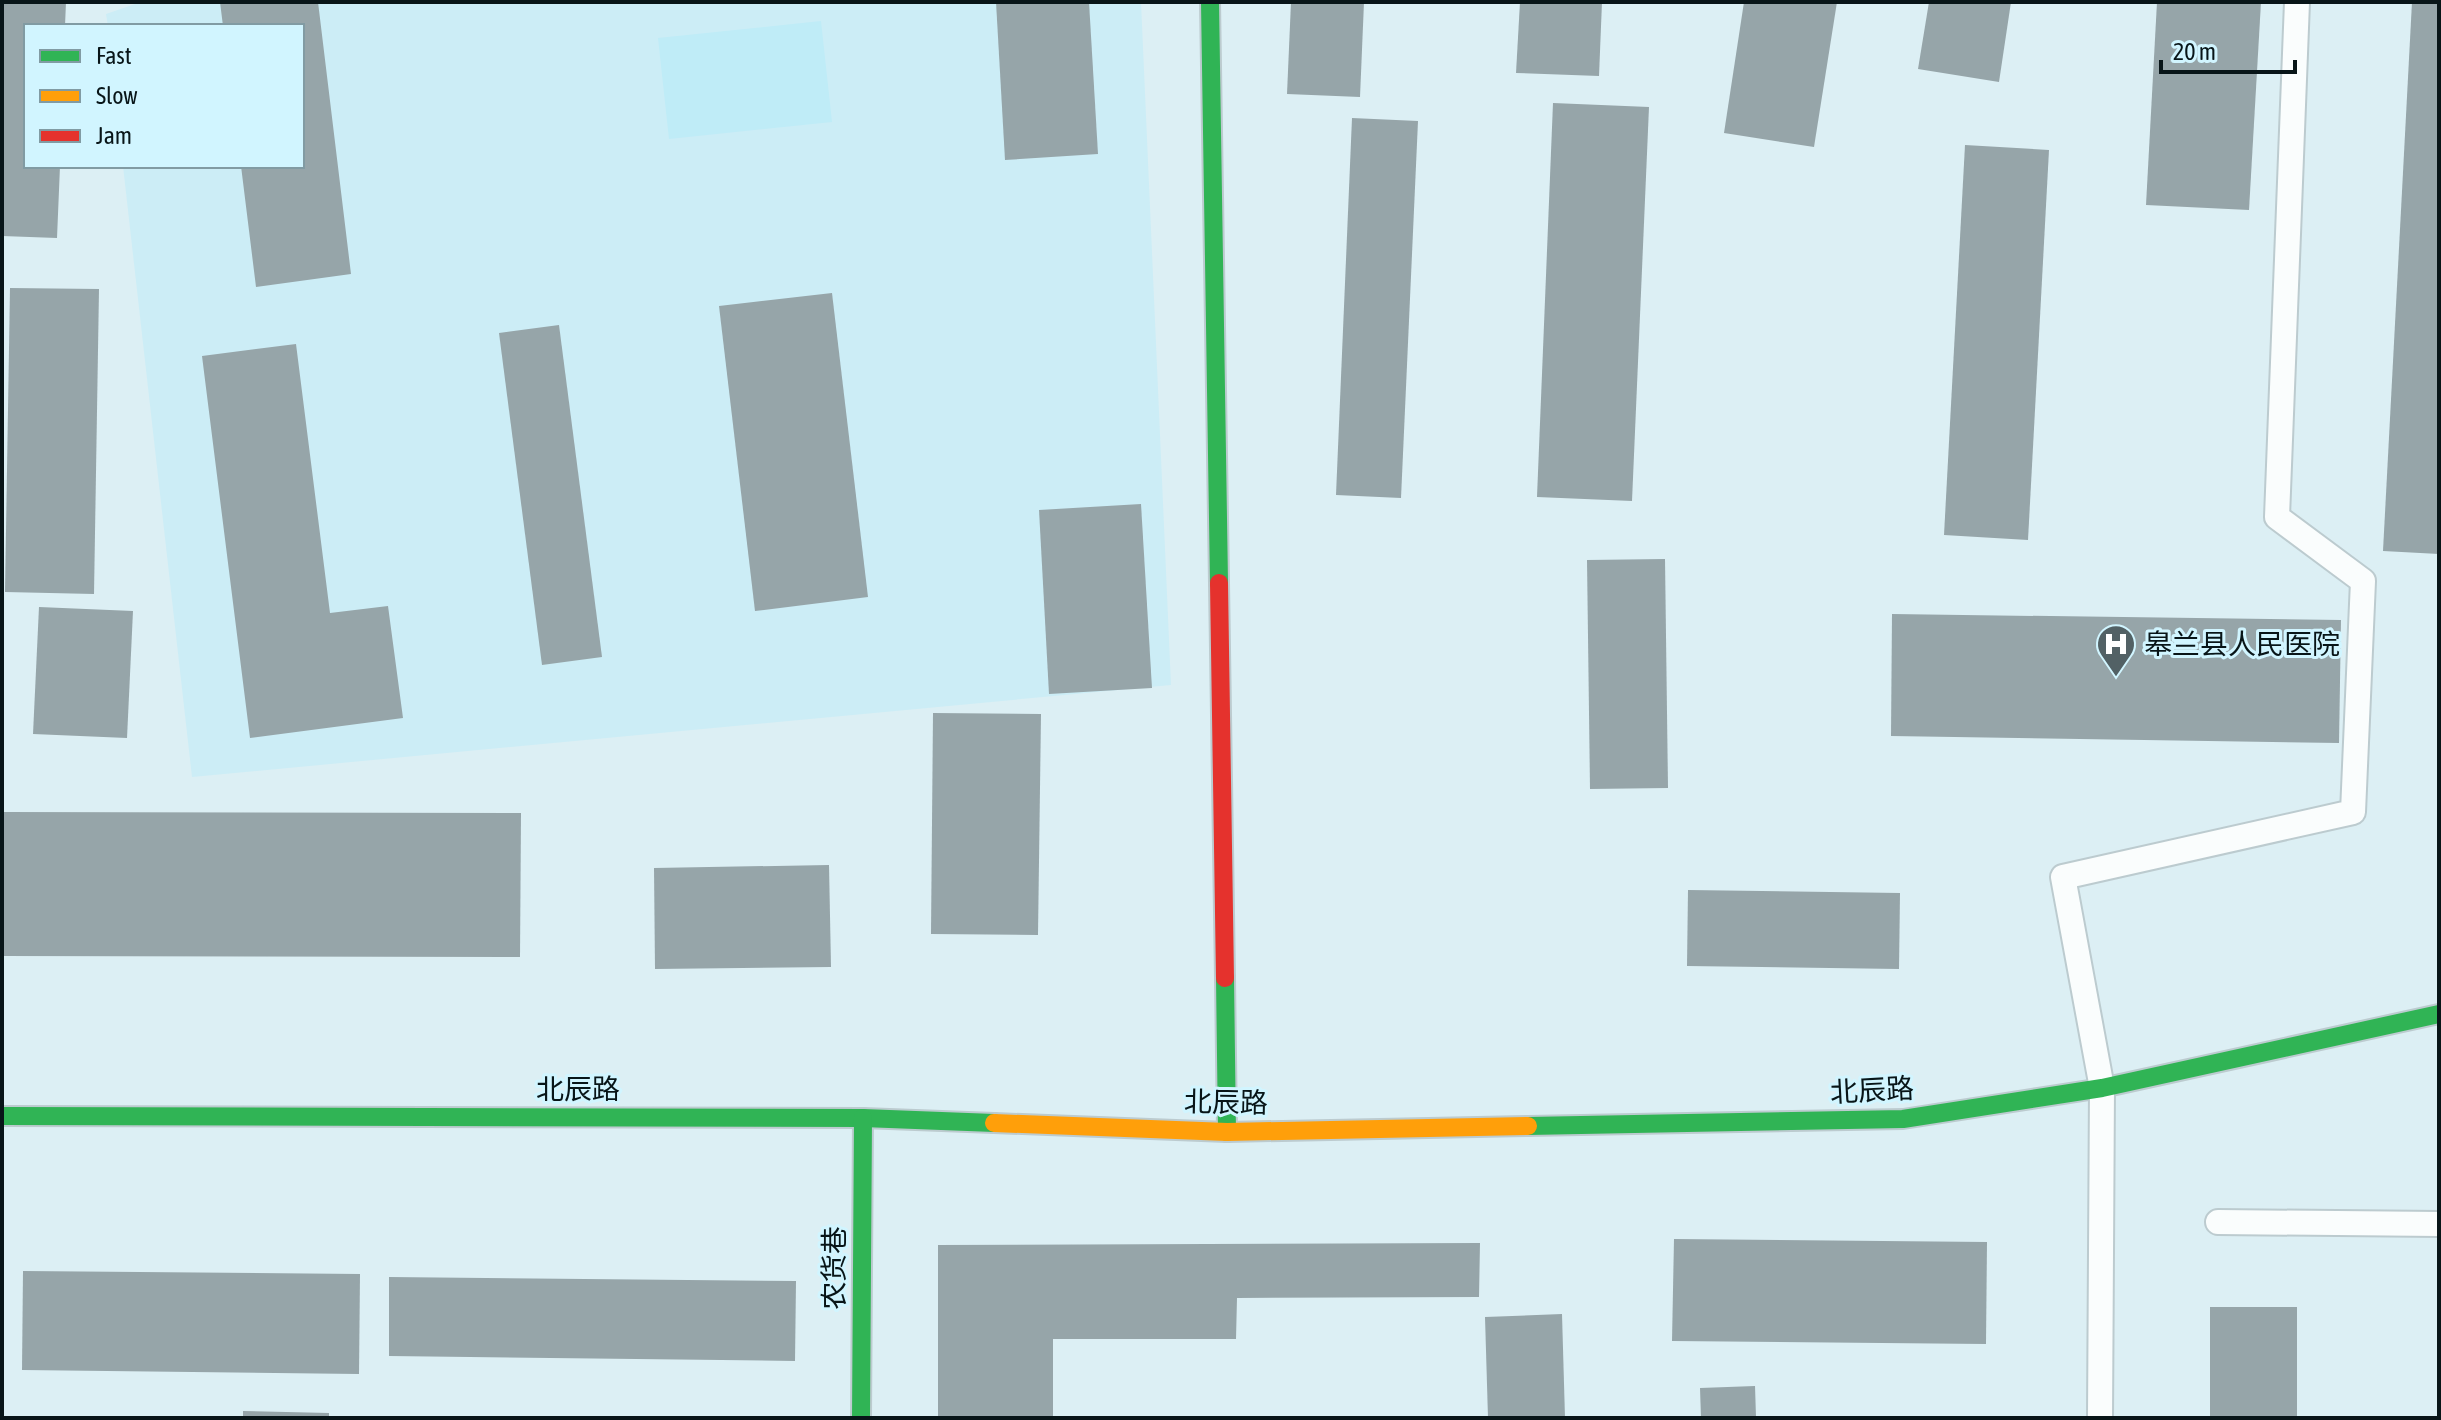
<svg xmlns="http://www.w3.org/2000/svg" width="2441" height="1420" font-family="'Asap Condensed','Noto Sans SC',sans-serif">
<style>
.built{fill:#ccedf6}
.green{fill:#bfecf7}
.building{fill:#96a5a9}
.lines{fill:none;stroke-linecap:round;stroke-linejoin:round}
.lane-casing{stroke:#bccbcf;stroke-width:28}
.fast-casing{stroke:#bccbcf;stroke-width:22}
.slow-casing{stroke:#bccbcf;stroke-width:22}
.jam-casing{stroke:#bccbcf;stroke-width:22}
.lane{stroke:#fafdfd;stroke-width:24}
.fast{stroke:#30b455;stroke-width:18}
.slow{stroke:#ff9f0a;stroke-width:18}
.jam{stroke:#e5322d;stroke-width:18}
.labels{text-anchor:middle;stroke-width:6;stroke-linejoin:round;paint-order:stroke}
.poi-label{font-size:28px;fill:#081518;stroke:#d1f5ff;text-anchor:start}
.street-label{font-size:28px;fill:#081518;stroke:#d1f5ff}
</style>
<rect width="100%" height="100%" fill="#dceff4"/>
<path class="built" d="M 141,2 L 1141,2 L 1171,685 L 192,777 L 123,166 L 302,166 L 302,26 L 108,26 L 106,14 Z"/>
<path class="green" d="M 821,21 L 832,122 L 669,139 L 658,38 Z"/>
<g class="building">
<path d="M 2,2 L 66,2 L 65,26 L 26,26 L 26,166 L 60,166 L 57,238 L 2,236 Z"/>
<path d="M 220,2 L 318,2 L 351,274 L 256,287 L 241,166 L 302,166 L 302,26 L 223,26 Z"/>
<path d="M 996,2 L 1089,2 L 1098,154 L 1005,160 Z"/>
<path d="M 1291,2 L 1364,2 L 1360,97 L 1287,94 Z"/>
<path d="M 1520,2 L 1602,2 L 1599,76 L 1516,73 Z"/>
<path d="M 1744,2 L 1837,2 L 1814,147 L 1724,133 Z"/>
<path d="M 1929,2 L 2011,2 L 1999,82 L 1918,69 Z"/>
<path d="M 2157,2 L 2261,2 L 2249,210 L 2146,205 Z"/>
<path d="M 2412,2 L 2439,2 L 2439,554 L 2383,551 Z"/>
<path d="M 1553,103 L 1649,107 L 1632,501 L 1537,497 Z"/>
<path d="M 1352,118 L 1418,121 L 1401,498 L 1336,495 Z"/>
<path d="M 1965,145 L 2049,150 L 2028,540 L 1944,535 Z"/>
<path d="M 10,288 L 99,289 L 94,594 L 5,592 Z"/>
<path d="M 832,293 L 868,597 L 755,611 L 719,306 Z"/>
<path d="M 559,325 L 602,657 L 542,665 L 499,333 Z"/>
<path d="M 296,344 L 330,613 L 388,606 L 403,718 L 250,738 L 202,356 Z"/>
<path d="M 1141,504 L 1152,688 L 1049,694 L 1039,510 Z"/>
<path d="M 1665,559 L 1668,788 L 1590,789 L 1587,560 Z"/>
<path d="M 39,607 L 133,611 L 127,738 L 33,734 Z"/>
<path d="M 1892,614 L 2341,620 L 2339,743 L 1891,736 Z"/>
<path d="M 933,713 L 1041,714 L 1038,935 L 931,934 Z"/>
<path d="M 2,812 L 521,813 L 520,957 L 2,956 Z"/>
<path d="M 829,865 L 831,967 L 655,969 L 654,868 Z"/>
<path d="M 1688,890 L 1900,893 L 1899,969 L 1687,966 Z"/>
<path d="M 1674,1239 L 1987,1242 L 1986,1344 L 1672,1341 Z"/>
<path d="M 1480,1243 L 1479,1297 L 1237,1298 L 1236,1339 L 1053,1339 L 1053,1418 L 938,1418 L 938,1245 Z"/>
<path d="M 23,1271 L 360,1274 L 359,1374 L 22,1370 Z"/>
<path d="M 389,1277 L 796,1281 L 795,1361 L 389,1356 Z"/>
<rect x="2210" y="1307" width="87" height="111"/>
<path d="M 1562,1314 L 1565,1418 L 1488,1418 L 1485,1317 Z"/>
<path d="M 1755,1386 L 1756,1418 L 1701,1418 L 1700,1388 Z"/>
<path d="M 243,1411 L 329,1413 L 329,1418 L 243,1418 Z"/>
</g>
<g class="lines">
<g class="lane-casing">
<g id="lane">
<path d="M 2218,1222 L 2439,1224"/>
<path d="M 2100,1418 L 2102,1088 L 2063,877 L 2353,812 L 2363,581 L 2277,517 L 2297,2"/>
</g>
</g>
<g class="fast-casing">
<g id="fast">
<path d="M 1210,2 L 1219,583"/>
<path d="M 1225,978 L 1227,1132"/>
<path d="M 2,1116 L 863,1118 L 994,1123"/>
<path d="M 1528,1126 L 1903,1119 L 2102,1088 L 2439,1014"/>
<path d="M 861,1418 L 863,1118"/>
</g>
</g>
<g class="slow-casing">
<path id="slow" d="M 994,1123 L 1227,1132 L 1528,1126"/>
</g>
<g class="jam-casing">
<path id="jam" d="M 1219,583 L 1225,978"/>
</g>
<use href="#lane" class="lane"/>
<use href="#fast" class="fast"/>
<use href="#slow" class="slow"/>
<use href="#jam" class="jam"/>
</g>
<defs>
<g id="hospital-pin" transform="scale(2)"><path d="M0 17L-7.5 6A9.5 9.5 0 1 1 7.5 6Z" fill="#526165" stroke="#d1f5ff"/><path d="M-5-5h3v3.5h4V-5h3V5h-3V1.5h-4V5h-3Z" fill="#fff"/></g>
</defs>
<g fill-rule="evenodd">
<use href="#hospital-pin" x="2116" y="644"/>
</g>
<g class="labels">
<g class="poi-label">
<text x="2144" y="654">皋兰县人民医院</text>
</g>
<g class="street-label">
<text x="578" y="1099">北辰路</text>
<text transform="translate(1872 1090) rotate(-3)" y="10">北辰路</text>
<text transform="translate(1226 1102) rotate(1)" y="10">北辰路</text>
<text transform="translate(834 1268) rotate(-90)" y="10">农货巷</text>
</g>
</g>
<rect width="2441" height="1420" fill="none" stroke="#081518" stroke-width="8"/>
<rect x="24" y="24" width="280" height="144" fill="#d1f5ff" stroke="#819ba3" stroke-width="2"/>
<rect x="40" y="50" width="40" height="12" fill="#30b455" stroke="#819ba3" stroke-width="2"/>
<text x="96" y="64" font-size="24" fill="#081518">Fast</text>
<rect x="40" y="90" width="40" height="12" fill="#ff9f0a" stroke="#819ba3" stroke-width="2"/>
<text x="96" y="104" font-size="24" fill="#081518">Slow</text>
<rect x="40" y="130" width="40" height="12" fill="#e5322d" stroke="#819ba3" stroke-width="2"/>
<text x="96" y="144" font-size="24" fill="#081518">Jam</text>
<path d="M2161 60v12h134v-12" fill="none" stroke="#081518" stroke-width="4"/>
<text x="2173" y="60" font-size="24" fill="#081518" stroke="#d1f5ff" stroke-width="6" paint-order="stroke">20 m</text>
</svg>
